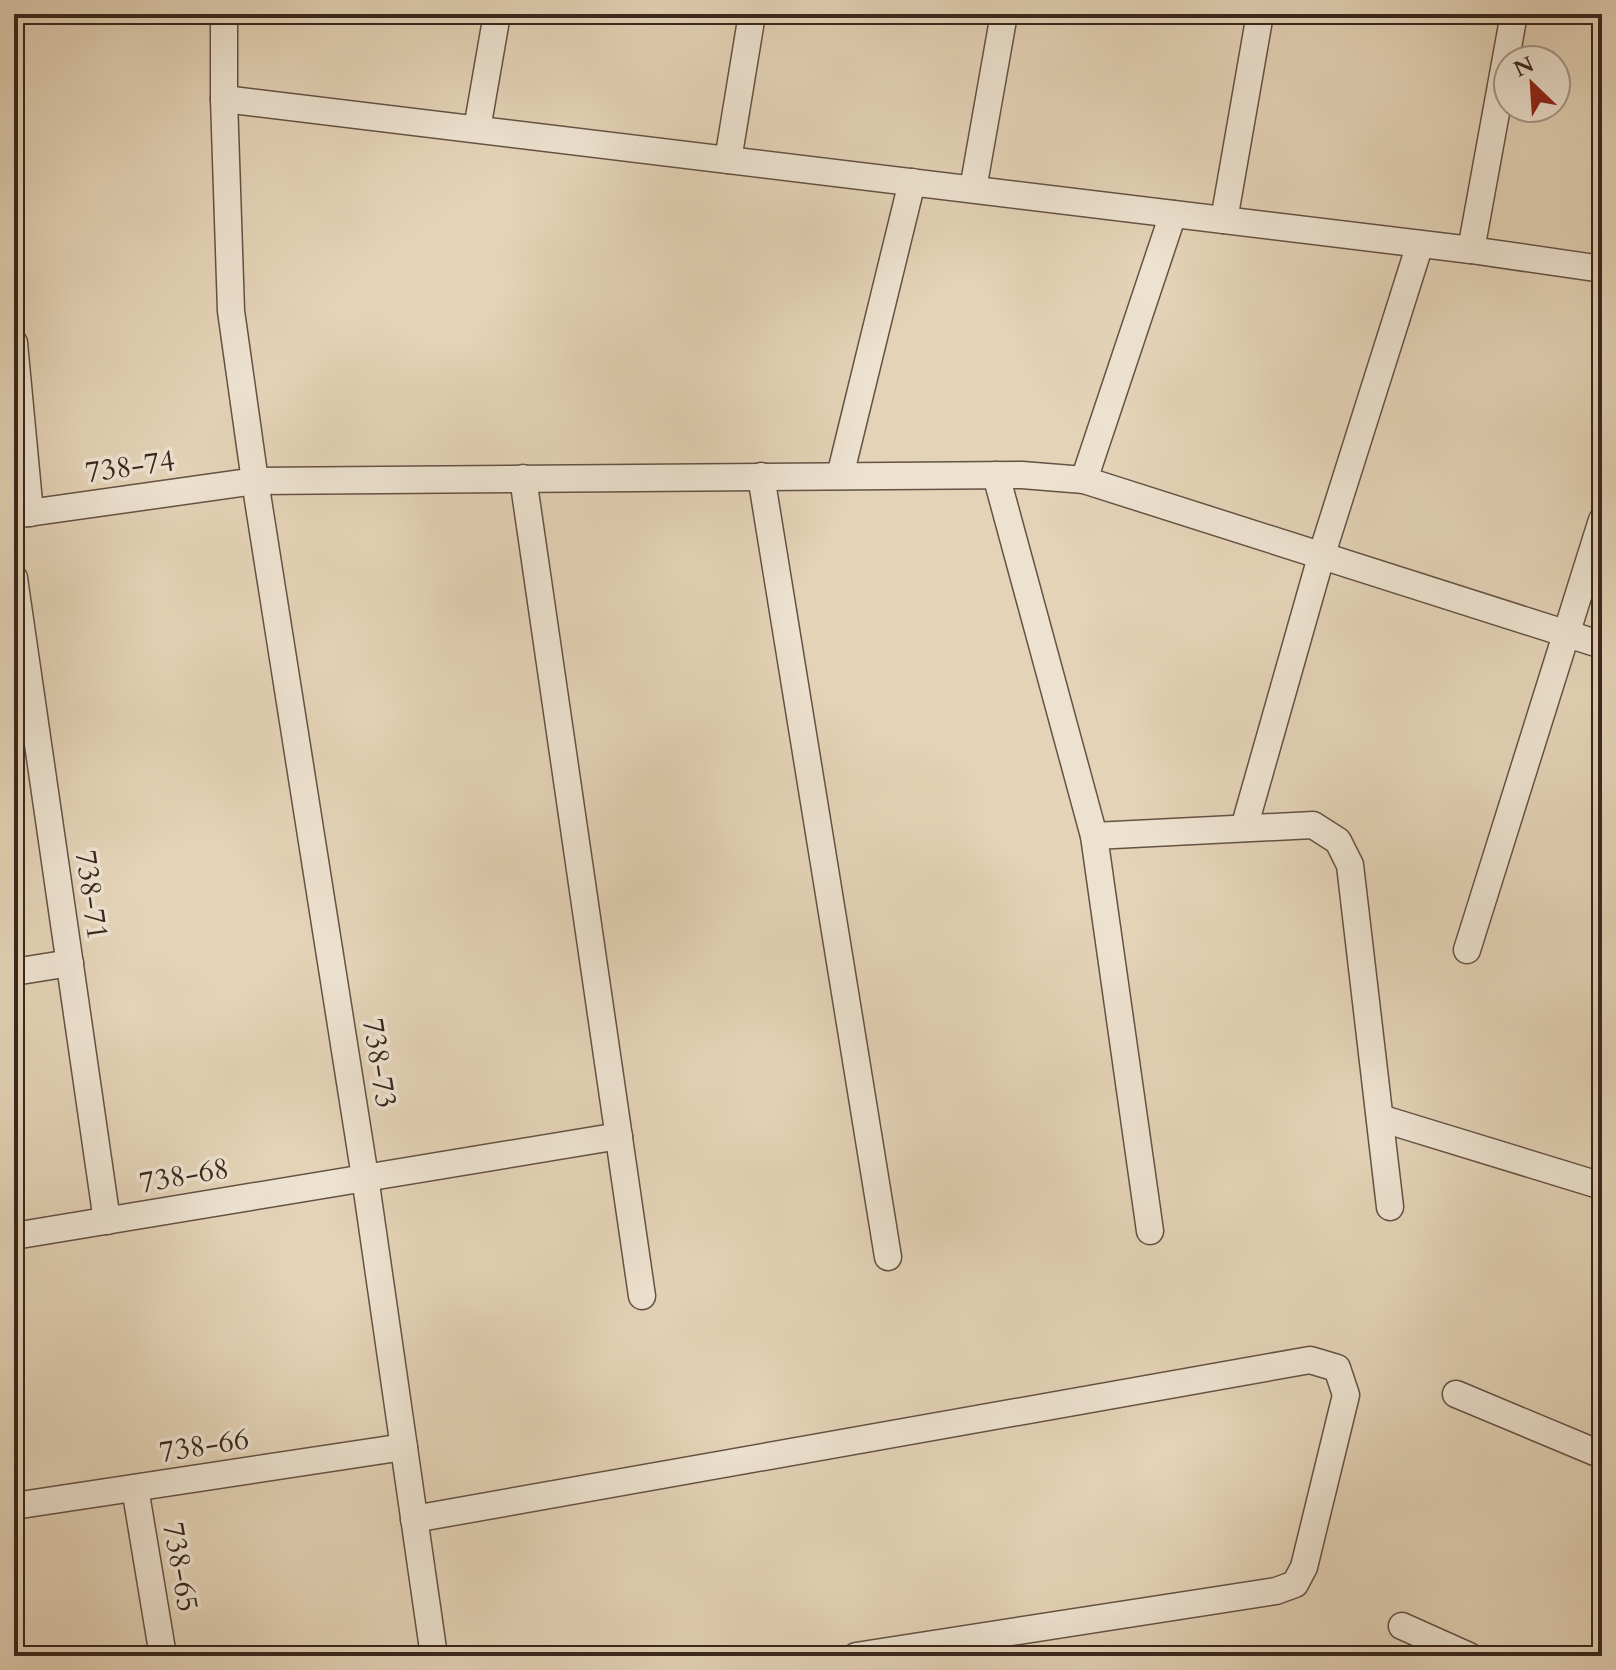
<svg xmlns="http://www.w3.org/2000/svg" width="1616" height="1670" font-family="Cardo,serif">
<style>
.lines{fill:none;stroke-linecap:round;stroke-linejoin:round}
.street-casing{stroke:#645244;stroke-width:29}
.street{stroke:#ede2d0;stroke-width:26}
.labels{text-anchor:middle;stroke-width:7;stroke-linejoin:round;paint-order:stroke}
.street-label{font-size:30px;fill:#39271d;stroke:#ede2d0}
</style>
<rect width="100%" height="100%" fill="#e4d3b7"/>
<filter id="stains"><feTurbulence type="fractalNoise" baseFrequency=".0025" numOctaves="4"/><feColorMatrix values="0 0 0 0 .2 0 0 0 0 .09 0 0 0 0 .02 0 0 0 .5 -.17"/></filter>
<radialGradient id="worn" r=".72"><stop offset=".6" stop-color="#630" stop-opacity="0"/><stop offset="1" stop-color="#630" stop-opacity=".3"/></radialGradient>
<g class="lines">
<g class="street-casing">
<g id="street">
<path d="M 224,14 L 224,99 L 231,311 L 255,481 L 365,1177 L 434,1656"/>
<path d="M 224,99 L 1471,250 L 1602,269"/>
<path d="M 477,129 L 497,14"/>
<path d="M 728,160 L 752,14"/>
<path d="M 973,189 L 1004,14"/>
<path d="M 1224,220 L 1260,14"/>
<path d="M 1471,250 L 1514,14"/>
<path d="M 14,343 L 30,513"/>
<path d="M 996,475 L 1094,836 L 1150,1231"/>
<path d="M 761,476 L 888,1257"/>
<path d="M 840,476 L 912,182"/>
<path d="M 523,478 L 642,1296"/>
<path d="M 1084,480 L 1173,214"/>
<path d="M 14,515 L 255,481 L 1022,475 L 1084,480 L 1602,645"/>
<path d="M 14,578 L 107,1221"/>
<path d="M 1244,828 L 1321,557 L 1420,244"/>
<path d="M 1094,836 L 1313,825 L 1338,841 L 1350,865 L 1390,1207"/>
<path d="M 1467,950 L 1602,520"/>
<path d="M 14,972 L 70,963"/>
<path d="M 1380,1118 L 1602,1186"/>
<path d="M 14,1236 L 619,1136"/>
<path d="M 1456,1394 L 1602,1455"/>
<path d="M 135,1488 L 163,1656"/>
<path d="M 14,1506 L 404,1447"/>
<path d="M 414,1519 L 1310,1360 L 1337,1368 L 1346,1395 L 1304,1567 L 1295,1584 L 1276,1591 L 856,1656"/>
<path d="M 1402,1626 L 1469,1656"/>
</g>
</g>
<use href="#street" class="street"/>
</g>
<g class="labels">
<g class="street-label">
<text transform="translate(130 466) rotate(-8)" y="10">738-74</text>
<text transform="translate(92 895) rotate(82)" y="10">738-71</text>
<text transform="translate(380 1063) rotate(81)" y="10">738-73</text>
<text transform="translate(184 1175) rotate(-10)" y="10">738-68</text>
<text transform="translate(204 1445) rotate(-9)" y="10">738-66</text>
<text transform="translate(181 1567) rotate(80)" y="10">738-65</text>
</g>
</g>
<rect width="1616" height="1670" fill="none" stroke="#e4d3b7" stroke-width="48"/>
<rect x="16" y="16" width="1584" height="1638" fill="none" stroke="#39271d" stroke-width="4"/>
<rect x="24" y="24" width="1568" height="1622" fill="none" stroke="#39271d" stroke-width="2"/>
<g transform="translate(1532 84) rotate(335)"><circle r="38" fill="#ede2d0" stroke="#a59788" stroke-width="2"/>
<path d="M0-6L14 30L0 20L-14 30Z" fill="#8f2418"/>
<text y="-12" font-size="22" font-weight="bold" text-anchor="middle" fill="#39271d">N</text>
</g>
<rect width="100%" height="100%" filter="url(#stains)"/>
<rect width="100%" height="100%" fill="url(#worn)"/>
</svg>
